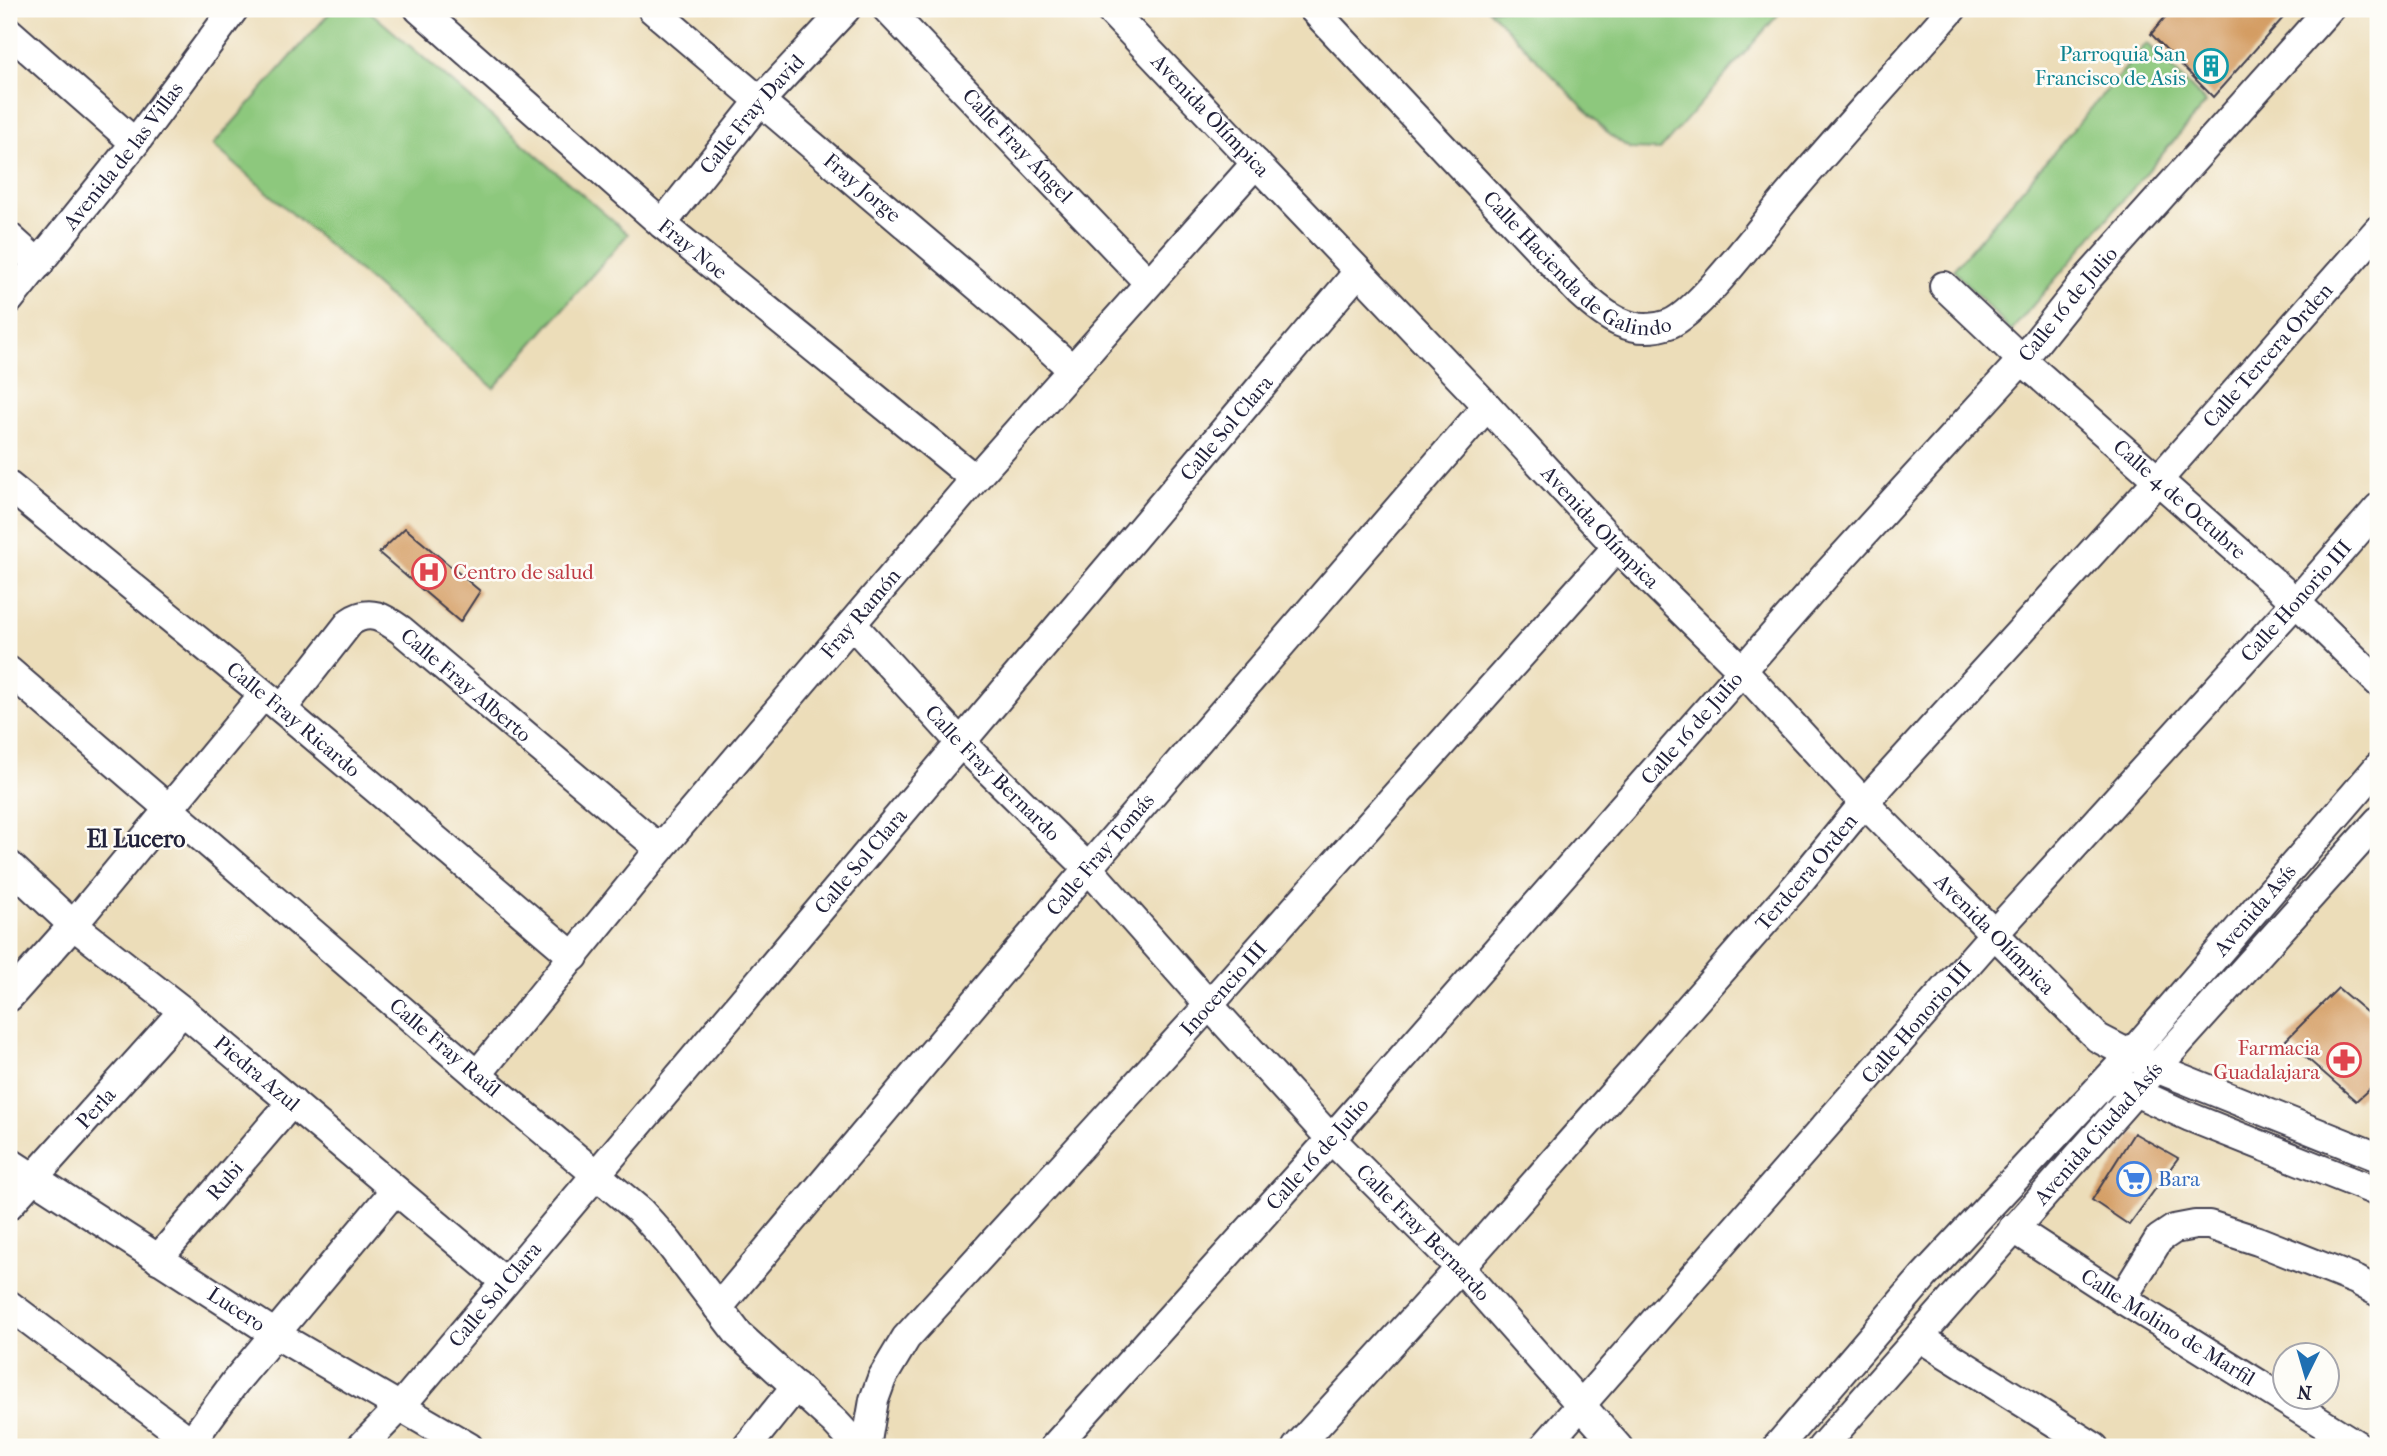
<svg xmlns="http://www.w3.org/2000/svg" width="2387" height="1456" font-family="'IM FELL French Canon',serif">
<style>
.green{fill:#8dc87d;stroke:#58755c;stroke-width:2}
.building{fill:#d49d64}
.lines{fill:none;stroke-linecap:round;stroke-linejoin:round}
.minor-casing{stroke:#403e4e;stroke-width:32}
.minor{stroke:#fff;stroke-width:28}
.labels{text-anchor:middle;stroke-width:5;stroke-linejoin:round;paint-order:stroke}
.culture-label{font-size:21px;fill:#0d838f;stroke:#fdfcf7;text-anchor:end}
.street-label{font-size:21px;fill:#22223b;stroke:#fdfcf7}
.health-label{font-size:21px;fill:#be3a42;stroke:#fdfcf7;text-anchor:start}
.shop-label{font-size:21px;fill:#366cbe;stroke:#fdfcf7;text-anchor:start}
.quarter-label{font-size:24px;font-weight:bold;fill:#22223b;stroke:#fdfcf7}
</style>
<rect width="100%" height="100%" fill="#fdfcf7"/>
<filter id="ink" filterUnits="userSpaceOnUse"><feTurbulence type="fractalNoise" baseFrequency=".0143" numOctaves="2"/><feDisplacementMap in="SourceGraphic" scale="14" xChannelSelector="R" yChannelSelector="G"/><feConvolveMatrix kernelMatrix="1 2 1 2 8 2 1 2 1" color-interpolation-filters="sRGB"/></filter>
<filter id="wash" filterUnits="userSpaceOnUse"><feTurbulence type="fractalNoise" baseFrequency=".00686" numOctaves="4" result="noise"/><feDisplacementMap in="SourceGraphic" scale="28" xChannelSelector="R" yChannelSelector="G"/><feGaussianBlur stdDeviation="1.57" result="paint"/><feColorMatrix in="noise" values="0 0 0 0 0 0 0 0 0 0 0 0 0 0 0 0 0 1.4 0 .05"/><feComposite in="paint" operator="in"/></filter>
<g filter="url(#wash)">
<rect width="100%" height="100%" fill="#ecddb9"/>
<g class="green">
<path d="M 333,9 L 367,9 L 628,234 L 494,388 L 213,145 Z"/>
<path d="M 1488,9 L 1783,9 L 1660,150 L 1631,149 L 1610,135 Z"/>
<path d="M 2147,43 L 2206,103 L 2011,331 L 1953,270 Z"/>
</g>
<g id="blocks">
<g class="building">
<path d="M 2172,9 L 2291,9 L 2213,97 L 2151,34 Z"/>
<path d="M 405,528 L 480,591 L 460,622 L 379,553 Z"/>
<path d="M 2338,988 L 2378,1022 L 2378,1081 L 2356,1101 L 2286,1040 Z"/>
<path d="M 2134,1133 L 2178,1158 L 2129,1225 L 2092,1200 Z"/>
</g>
</g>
</g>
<g filter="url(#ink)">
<use href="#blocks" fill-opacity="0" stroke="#403e4e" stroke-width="2"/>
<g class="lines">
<g class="minor-casing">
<g id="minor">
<path id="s1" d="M 419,9 L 662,224 L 975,479"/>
<path id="s2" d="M 652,9 L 1014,317 L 1072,369"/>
<path id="s3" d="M 887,9 L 1148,282"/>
<path id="s4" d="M 1109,9 L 1487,406 L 1617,547 L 1742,670 L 1864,803 L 2098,1038 L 2156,1068 L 2378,1157"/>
<path id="s5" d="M 1313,9 L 1580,293 C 1606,317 1632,337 1669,324 C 1700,312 1766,221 1791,192 C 1844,130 1899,70 1952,9"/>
<path d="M 9,32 L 135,143"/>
<path id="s6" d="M 662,224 L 759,102 L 846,9"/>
<path d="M 9,237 L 39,264"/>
<path id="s7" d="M 1944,286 L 2022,360 L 2296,602 L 2378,682"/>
<path id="s8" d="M 9,300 L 135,143 L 234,9"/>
<path id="s9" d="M 9,486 L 282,709 L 574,957"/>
<path id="s10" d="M 852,624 L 960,742 L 1088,868 L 1209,1005 L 1331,1139 L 1460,1268 L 1618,1447"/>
<path id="s11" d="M 9,671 L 477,1075 L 640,1211 L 668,1242 L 739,1335 L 835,1422 L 858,1447"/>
<path id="s12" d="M 282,709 L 350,622 C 370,608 384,618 401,630 L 660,849"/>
<path id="s13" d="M 9,865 L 73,925 L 183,1011 L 505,1282"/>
<path d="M 9,997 L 73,925 L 263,695"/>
<path id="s14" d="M 477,1075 L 660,849 L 975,479 L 1256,163"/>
<path d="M 2121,1082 L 2135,1092 L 2190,1117 L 2378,1192"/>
<path id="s15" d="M 9,1162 L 275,1334 L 469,1447"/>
<path id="s16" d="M 9,1205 L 183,1011"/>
<path id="s17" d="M 2013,1228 L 2122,1299 L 2360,1447"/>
<path id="s18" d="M 158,1259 L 292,1102"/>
<path d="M 2122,1299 L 2159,1239 L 2174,1229 L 2195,1225 L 2209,1225 L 2258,1241 L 2356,1280 L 2378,1292"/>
<path d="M 9,1305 L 198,1447"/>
<path id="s19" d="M 718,1308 L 1088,868 L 1487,406"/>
<path d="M 1919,1337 L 2094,1447"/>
<path d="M 191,1442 L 235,1382 L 395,1190"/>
<path id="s20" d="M 361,1447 L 400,1407 L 1358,272"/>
<path d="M 747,1447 L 796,1386"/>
<path id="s21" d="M 866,1447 L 874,1400 L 882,1378 L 906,1338 L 1209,1005 L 1617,547"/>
<path id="s22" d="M 1054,1447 L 1331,1139 L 1826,575 L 2022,360 L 2086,280 L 2329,9"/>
<path id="s23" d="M 1297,1447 L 1460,1268 L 1796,886 L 1864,803 L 2158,480 L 2378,230"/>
<path id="s24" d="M 1544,1447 L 1993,935 L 2296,602 L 2378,508"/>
<path id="s25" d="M 1777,1447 L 1924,1276 L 2131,1054 L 2378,767"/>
<path id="s26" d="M 1822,1447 L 2156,1068 L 2378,821"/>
</g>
</g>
<use href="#minor" class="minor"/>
</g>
</g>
<defs>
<g id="building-ring" transform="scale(1.75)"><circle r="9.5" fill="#fdfcf7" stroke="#0f9aa8" stroke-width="1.5"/><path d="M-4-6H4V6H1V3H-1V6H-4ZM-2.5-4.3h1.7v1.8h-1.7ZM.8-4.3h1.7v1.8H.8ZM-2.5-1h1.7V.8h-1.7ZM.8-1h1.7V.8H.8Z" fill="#0f9aa8"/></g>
<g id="hospital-ring" transform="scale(1.75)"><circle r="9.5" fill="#fdfcf7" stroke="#e0444e" stroke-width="1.5"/><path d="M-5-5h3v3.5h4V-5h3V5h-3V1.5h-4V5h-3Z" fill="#e0444e"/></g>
<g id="pharmacy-ring" transform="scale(1.75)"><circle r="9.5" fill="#fdfcf7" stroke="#e0444e" stroke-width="1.5"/><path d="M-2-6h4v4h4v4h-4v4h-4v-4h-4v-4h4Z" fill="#e0444e"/></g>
<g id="supermarket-ring" transform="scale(1.75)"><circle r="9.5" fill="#fdfcf7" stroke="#3f7fe0" stroke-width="1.5"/><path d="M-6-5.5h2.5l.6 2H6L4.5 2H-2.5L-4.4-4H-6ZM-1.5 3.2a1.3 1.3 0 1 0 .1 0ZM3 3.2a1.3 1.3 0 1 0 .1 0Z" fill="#3f7fe0"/></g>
</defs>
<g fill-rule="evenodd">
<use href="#building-ring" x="2211" y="66"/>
<use href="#hospital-ring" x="429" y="572"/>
<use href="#pharmacy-ring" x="2344" y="1060"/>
<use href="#supermarket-ring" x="2134" y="1179"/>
</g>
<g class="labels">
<g class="culture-label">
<text x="2186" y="61">Parroquia San<tspan x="2186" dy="24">Francisco de Asis</tspan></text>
</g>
<g class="street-label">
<text dy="7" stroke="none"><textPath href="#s6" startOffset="142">Calle Fray David</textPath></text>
<text dy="7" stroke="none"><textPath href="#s4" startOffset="147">Avenida Olímpica</textPath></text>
<text dy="7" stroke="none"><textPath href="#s3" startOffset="189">Calle Fray Ángel</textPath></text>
<text dy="7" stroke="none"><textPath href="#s8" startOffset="184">Avenida de las Villas</textPath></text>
<text dy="7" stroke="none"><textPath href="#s2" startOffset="276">Fray Jorge</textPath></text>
<text dy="7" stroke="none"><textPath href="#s1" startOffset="364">Fray Noe</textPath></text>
<text dy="7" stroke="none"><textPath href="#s5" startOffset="373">Calle Hacienda de Galindo</textPath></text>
<text dy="7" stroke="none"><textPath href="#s22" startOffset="1528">Calle 16 de Julio</textPath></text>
<text dy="7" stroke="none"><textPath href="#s23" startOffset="1461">Calle Tercera Orden</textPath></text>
<text dy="7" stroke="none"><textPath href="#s20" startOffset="1337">Calle Sol Clara</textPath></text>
<text dy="7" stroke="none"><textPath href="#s7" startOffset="318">Calle 4 de Octubre</textPath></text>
<text dy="7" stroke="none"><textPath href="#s4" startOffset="714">Avenida Olímpica</textPath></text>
<text dy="7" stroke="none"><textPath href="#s24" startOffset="1132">Calle Honorio III</textPath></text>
<text dy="7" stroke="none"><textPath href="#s14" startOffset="600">Fray Ramón</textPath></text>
<text dy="7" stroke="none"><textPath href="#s12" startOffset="252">Calle Fray Alberto</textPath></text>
<text dy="7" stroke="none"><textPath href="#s9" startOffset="368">Calle Fray Ricardo</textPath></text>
<text dy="7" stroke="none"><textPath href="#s22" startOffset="961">Calle 16 de Julio</textPath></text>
<text dy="7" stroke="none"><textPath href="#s10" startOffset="205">Calle Fray Bernardo</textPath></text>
<text dy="7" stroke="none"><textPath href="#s19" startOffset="593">Calle Fray Tomás</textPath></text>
<text dy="7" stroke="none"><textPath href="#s20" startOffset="770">Calle Sol Clara</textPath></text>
<text dy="7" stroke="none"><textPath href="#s23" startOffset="768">Terdcera Orden</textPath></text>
<text dy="7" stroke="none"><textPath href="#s25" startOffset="719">Avenida Asís</textPath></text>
<text dy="7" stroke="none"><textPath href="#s4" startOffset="1281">Avenida Olímpica</textPath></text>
<text dy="7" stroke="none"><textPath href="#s21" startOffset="590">Inocencio III</textPath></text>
<text dy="7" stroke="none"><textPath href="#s24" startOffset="565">Calle Honorio III</textPath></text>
<text dy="7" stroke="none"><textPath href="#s11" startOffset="576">Calle Fray Raúl</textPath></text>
<text dy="7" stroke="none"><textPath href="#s13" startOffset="324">Piedra Azul</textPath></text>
<text dy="7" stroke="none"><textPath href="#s16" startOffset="130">Perla</textPath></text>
<text dy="7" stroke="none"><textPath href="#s26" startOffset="418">Avenida Ciudad Asís</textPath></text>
<text dy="7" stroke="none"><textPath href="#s22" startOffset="394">Calle 16 de Julio</textPath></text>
<text dy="7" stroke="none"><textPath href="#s18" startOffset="103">Rubi</textPath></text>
<text dy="7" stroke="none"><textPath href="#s10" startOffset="835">Calle Fray Bernardo</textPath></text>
<text dy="7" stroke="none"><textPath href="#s20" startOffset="203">Calle Sol Clara</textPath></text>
<text dy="7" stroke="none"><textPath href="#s15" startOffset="271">Lucero</textPath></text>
<text dy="7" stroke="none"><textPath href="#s17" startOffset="184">Calle Molino de Marfil</textPath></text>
</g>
<g class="health-label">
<text x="453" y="579">Centro de salud</text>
<text x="2320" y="1055" text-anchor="end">Farmacia<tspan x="2320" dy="24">Guadalajara</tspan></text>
</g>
<g class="shop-label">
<text x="2158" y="1186">Bara</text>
</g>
<g class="quarter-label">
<text x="136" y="847">El Lucero</text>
</g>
</g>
<rect width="2387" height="1456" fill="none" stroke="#fdfcf7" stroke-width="35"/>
<g transform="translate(2306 1376) rotate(185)"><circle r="33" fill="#fdfcf7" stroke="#a5a5ac" stroke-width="2"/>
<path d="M0-5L12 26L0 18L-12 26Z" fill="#1f6fb2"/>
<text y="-10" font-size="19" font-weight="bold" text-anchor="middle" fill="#22223b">N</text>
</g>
</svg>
